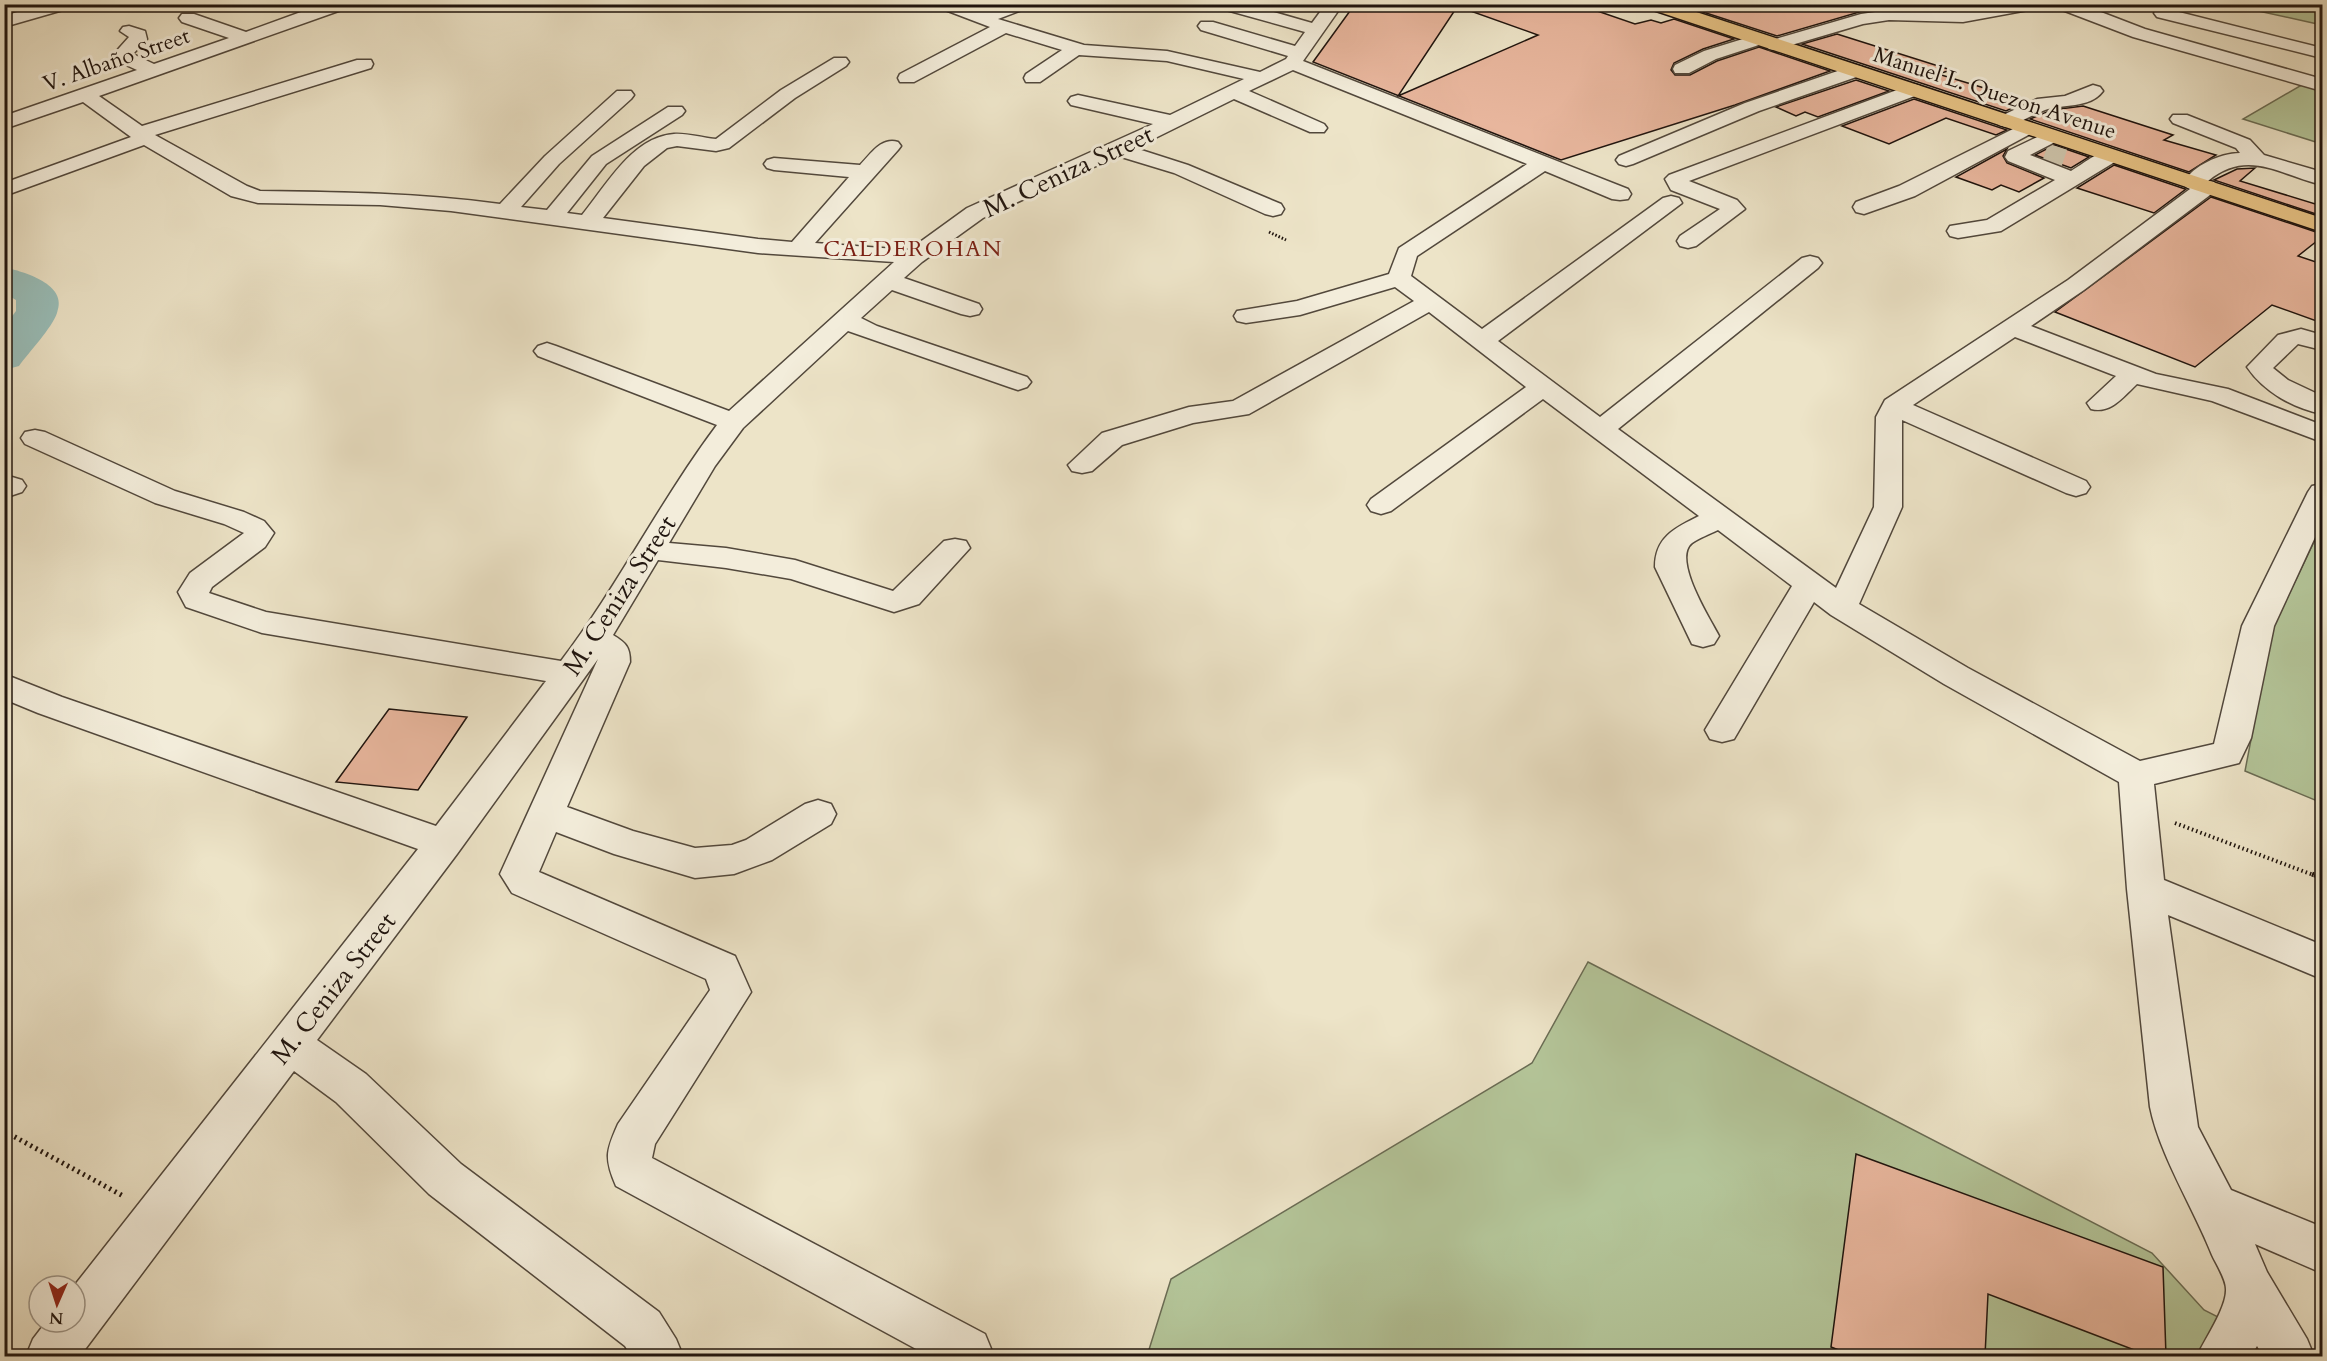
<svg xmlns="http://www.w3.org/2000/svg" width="2327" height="1361" font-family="Cardo,serif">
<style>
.green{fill:#b4c599;stroke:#6a6c54;stroke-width:1.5}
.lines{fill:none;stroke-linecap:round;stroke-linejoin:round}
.river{fill:#99beb9;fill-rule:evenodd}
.building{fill:#e8b69d;stroke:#1f140e;stroke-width:1.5}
.minor-tunnel{stroke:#cec5ac;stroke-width:20;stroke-dasharray:20 10;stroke-linecap:butt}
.minor-casing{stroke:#52483c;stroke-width:3}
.major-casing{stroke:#1f140e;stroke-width:3}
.path-far2{stroke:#1f140e;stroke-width:3;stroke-dasharray:1.5 2;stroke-linecap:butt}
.path-far1{stroke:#1f140e;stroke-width:4;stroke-dasharray:1.5 3;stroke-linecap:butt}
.path{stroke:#1f140e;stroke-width:5;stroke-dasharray:2 4;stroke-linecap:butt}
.minor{fill:#f3eddb;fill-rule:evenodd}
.major{fill:#e6c284;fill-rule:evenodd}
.labels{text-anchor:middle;stroke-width:6;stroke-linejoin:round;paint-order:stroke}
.far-street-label{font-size:22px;fill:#1f140e;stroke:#f3eddb}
.far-neighbourhood-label{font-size:22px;letter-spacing:1.5px;fill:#7a1f14;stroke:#f3eddb}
.street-label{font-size:26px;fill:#1f140e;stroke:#f3eddb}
</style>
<rect width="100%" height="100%" fill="#ede4c8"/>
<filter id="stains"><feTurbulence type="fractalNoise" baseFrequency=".00333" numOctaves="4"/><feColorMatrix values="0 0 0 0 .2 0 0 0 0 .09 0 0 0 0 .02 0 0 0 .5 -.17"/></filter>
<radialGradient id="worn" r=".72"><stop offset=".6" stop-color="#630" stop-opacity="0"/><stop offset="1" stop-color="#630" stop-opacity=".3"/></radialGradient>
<g class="green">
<path d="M 2231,5 L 2322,5 L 2322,25 Z"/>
<path d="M 2305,83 L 2322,88 L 2322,144 L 2243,119 Z"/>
<path d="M 2322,525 L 2322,803 L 2245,771 L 2272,630 Z"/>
<path d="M 1588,962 L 2152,1253 L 2204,1310 L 2273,1345 L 2261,1356 L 1147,1356 L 1171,1279 L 1532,1063 Z"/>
</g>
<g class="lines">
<path class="river" d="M 4,267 C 24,272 69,284 57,313 C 52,328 29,352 19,366 L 4,370 L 4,327 L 16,311 L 16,300 L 4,293 Z"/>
</g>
<g class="building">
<path d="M 1355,4 L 1459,4 L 1398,96 L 1538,35 L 1462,8 L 1462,4 L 1577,4 L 1635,24 L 1651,20 L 1661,23 L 1674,19 L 1734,39 L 1703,49 L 1674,63 L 1671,70 L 1675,75 L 1690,75 L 1717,61 L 1759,47 L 1830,71 L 1735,105 L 1561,160 L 1313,62 Z"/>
<path d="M 1730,4 L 1863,4 L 1863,11 L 1777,36 L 1703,12 Z"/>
<path d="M 1837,34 L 1951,70 L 1938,74 L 2027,101 L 2006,111 L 1802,44 Z"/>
<path d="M 1856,80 L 1889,91 L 1818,117 L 1805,112 L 1796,116 L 1776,107 Z"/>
<path d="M 1914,99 L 2007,130 L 1996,135 L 1946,118 L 1889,144 L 1842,126 Z"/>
<path d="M 2083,106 L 2173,135 L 2164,140 L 2216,155 L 2189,172 L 2030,119 L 2052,110 Z"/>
<path d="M 2054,145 L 2089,157 L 2071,168 L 2035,155 Z"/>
<path d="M 2007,149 L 2003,156 L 2007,163 L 2044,178 L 2019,192 L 2001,185 L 1992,190 L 1956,177 Z"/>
<path d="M 2114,165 L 2185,189 L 2186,189 L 2154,213 L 2077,188 Z"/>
<path d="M 2255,168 L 2240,181 L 2322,206 L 2322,216 L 2214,180 L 2237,169 Z"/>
<path d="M 2211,197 L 2322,234 L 2322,237 L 2298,256 L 2322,264 L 2322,323 L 2272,305 L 2195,367 L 2055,312 Z"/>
<path d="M 389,709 L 467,717 L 418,790 L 336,782 Z"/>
<path d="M 1856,1154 L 2163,1267 L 2166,1356 L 2150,1356 L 1988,1294 L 1985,1356 L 1854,1356 L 1831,1347 Z"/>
</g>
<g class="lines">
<path class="minor-tunnel" d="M 2045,153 L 2069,161"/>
<g class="minor-casing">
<g id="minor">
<path d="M 44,4 L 72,4 L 70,8 L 4,27 L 4,16 Z"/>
<path d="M 323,4 L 349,4 L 347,8 L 99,96 L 142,126 L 357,60 L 371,60 L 373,64 L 371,68 L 155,135 L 247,186 L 260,191 C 340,192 420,193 500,204 L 545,156 L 617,91 L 631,91 L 634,95 L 631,99 L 559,164 L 521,207 L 547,210 L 592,156 L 668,107 L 682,107 L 685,111 L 682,115 L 606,164 L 567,213 L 582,215 C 606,186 632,137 674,134 C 688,133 702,138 716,139 L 781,90 L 834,58 L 846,58 L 849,62 L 846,66 L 795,98 L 729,148 L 716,151 L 677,146 L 667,148 L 644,166 L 603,218 L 758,239 L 792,242 L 849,177 L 774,170 L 767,168 L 764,164 L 767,160 L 774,158 L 860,165 C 871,154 881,137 898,142 L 901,146 L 898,150 L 815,243 L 909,250 L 967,208 L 1153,124 L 1071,105 L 1068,101 L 1071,97 L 1078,95 L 1170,115 L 1244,79 L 1167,61 L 1079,55 L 1040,82 L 1026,82 L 1024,78 L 1026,74 L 1062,50 L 1006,33 L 914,82 L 900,82 L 898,78 L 900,74 L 990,27 L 940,8 L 938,4 L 962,4 L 983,12 L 1004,4 L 1029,4 L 1027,8 L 998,19 L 1084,45 L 1167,51 L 1260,72 L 1286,59 L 1288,56 L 1201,30 L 1198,26 L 1201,22 L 1213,22 L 1295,46 L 1305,32 L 1219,8 L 1217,4 L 1246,4 L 1312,23 L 1326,4 L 1343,4 L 1303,61 L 1628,189 L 1631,194 L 1628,199 L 1620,200 L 1612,199 L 1545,171 L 1417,256 L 1411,276 L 1482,329 L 1663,198 L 1671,196 L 1679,198 L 1682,203 L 1498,341 L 1600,417 L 1802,258 L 1810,256 L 1818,258 L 1822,263 L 1818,268 L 1618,429 L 1836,588 L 1874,507 L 1876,417 L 1885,400 L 2068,280 L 2190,189 L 2186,187 L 2182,183 C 2195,165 2218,154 2240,153 L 2236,148 L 2173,123 L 2170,119 L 2173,115 L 2187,115 L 2250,140 L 2264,155 L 2322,172 L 2322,185 C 2280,175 2248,148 2208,181 L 2214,182 L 2217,187 L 2214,192 L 2084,290 L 2031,326 L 2156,374 L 2228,389 L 2322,425 L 2322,442 L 2212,401 L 2137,384 C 2123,397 2111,414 2091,409 L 2087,403 L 2116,376 L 2015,337 L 1913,405 L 2086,481 L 2090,487 L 2086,493 L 2076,496 L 2066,493 L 1902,420 L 1902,507 L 1859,604 L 1968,668 L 2140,761 L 2214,744 L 2242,626 L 2308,492 L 2312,486 L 2322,484 L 2322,522 L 2274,626 L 2251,738 L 2239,763 L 2154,784 L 2164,880 L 2322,945 L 2322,979 L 2168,915 L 2198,1127 L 2231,1190 L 2322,1227 L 2322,1273 L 2255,1244 L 2267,1272 L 2307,1339 L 2314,1356 L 2263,1356 L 2257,1346 L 2251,1356 L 2197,1356 C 2205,1339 2227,1307 2226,1289 C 2226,1279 2216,1264 2212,1255 C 2193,1207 2160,1156 2150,1107 L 2127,889 L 2119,782 L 1944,684 L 1831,615 L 1814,602 L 1734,739 L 1722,742 L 1710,739 L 1705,730 L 1792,586 L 1718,530 C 1710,534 1699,538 1692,543 C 1672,559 1709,617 1719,636 L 1714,644 L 1703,647 L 1692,644 L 1655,567 C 1655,537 1675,528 1699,516 L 1543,399 L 1391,511 L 1381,514 L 1371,511 L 1367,505 L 1371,499 L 1526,387 L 1429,312 L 1249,414 L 1193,423 L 1122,445 L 1092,471 L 1082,473 L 1072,471 L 1068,465 L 1102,433 L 1189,407 L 1233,401 L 1414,301 L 1395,287 L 1300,315 L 1246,323 L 1237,321 L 1234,316 L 1237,311 L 1297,301 L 1389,274 L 1399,248 L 1527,164 L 1293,70 L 1249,91 L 1324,124 L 1327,128 L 1324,132 L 1310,132 L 1234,99 L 1135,148 L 1188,165 L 1281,204 L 1284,209 L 1281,214 L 1273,216 L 1265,214 L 1174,173 L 1118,156 L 983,218 L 922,262 L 904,278 L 979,304 L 982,309 L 979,314 L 970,316 L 961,314 L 892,290 L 861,318 L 877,326 L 1027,377 L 1031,382 L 1027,387 L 1018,390 L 1009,387 L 848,331 L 743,428 L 715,466 L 669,543 L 726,548 L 795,560 L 893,591 L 944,541 L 955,539 L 966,541 L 970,548 L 919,604 L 894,612 L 791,579 L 726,568 L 658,560 L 613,635 C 626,643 630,647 630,662 L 567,807 L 633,831 L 695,848 L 732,845 L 746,840 L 805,804 L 818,800 L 831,804 L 836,814 L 831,824 L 772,860 L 734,874 L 695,878 L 614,854 L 556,832 L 539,872 L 735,956 L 751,992 L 655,1144 L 652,1158 L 985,1334 L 994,1356 L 929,1356 L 616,1186 C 604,1158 606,1151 618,1124 L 710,990 L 706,979 L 512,893 L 500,874 L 598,659 L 457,854 L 317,1040 L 366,1074 L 461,1164 L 659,1312 L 676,1339 L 683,1356 L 631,1356 L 625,1346 L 429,1194 L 336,1102 L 294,1071 L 80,1356 L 26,1356 L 33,1339 L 46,1322 L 75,1322 L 74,1286 L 418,849 L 38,713 L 4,699 L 4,674 L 62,697 L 436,826 L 546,681 L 262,633 L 186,607 L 178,592 L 190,573 L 244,533 L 224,524 L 155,503 L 25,444 L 21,438 L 25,432 L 35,430 L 45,432 L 175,491 L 244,512 L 264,521 L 274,533 L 265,547 L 212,587 L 209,593 L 266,612 L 561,661 C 618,586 660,501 717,425 L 538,356 L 534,351 L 538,346 L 547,343 L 556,346 L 729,411 L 894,262 L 758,253 L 451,211 L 380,205 L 258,203 L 231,196 L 144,145 L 4,196 L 4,183 L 131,137 L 83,102 L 4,129 L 4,116 L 137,70 L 115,60 L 112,56 L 129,37 L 120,31 L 123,27 L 129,26 L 145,31 L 147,39 L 133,54 L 154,64 L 229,38 L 182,22 L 179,18 L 182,14 L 194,14 L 246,32 Z"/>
<path d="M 2003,4 L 2042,4 L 2034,9 L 1963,22 L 1889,20 L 1863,24 L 1775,50 L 1769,49 L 1766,45 L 1769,41 L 1861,14 L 1889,10 L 1963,12 Z"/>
<path d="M 2055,4 L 2080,4 L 2145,29 L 2322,79 L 2322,91 L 2133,37 L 2057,8 Z"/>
<path d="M 2163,8 L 2322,48 L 2322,58 L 2157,17 L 2154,13 L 2157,9 Z"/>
<path d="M 1759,34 L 1765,35 L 1768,39 L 1765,43 L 1716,59 L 1689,73 L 1675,73 L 1673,69 L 1675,65 L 1704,51 Z"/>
<path d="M 1855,65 L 1862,67 L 1864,71 L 1862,75 L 1759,111 L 1633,164 L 1626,166 L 1619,164 L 1616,160 L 1619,156 L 1745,103 Z"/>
<path d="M 1913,84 L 1920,86 L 1923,90 L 1920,94 L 1689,181 L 1737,200 L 1745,209 L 1696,246 L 1688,248 L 1680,246 L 1677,241 L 1680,236 L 1720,209 L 1671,190 L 1665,179 L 1669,175 Z"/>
<path d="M 2093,85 L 2100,87 L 2103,91 C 2090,109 2061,104 2045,110 C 2032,115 2020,123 2006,127 L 1999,125 L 1996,121 L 1999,117 L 2037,99 L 2065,96 Z"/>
<path d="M 2027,122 L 2034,124 L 2037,128 L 2034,132 L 1915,196 L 1864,214 L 1856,212 L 1853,207 L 1856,202 L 1899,186 Z"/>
<path d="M 2050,131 L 2057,133 L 2060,137 L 2057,141 L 2030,155 L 2071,171 C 2085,163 2102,147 2118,152 L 2121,156 L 2118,160 L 2001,231 L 1958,238 L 1950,236 L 1947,231 L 1950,226 L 1987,220 L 2055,180 L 2008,161 L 2005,157 L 2008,151 Z"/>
<path d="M 2301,329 L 2322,335 L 2322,350 L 2298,344 L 2273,368 L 2288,380 L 2322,396 L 2322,414 C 2293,408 2264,392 2247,367 L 2278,335 Z"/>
<path d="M 12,477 L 22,480 L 26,486 L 22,492 L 4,498 L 4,479 Z"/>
</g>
</g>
<g class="major-casing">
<path id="major" d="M 1645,4 L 1672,4 L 2322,218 L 2322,232 L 1647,8 Z"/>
</g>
<path class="path-far2" d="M 1269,232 L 1286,240"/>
<path class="path-far1" d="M 2175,823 L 2316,876"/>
<g class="path">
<path d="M 2312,874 L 2322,878"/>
<path d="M 4,1131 L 125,1197"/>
</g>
<use href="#minor" class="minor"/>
<use href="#major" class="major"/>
</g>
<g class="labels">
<g class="far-street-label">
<text transform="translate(116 59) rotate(-19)" y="8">V. Albaño Street</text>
<text transform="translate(1995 92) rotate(18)" y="8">Manuel L. Quezon Avenue</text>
</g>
<g class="far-neighbourhood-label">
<text x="913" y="256">CALDEROHAN</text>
</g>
<g class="street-label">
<text transform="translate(1068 171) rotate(-25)" y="9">M. Ceniza Street</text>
<text transform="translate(619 595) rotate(-57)" y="9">M. Ceniza Street</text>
<text transform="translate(333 988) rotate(-52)" y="9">M. Ceniza Street</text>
</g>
</g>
<rect width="2327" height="1361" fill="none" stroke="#ede4c8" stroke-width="24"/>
<rect x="6" y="6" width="2315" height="1349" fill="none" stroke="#1f140e" stroke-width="3"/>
<rect x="12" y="12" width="2303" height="1337" fill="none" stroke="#1f140e" stroke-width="1.5"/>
<g transform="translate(57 1304) rotate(183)"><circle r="28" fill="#f3eddb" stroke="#9e9689" stroke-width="1.5"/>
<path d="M0-4.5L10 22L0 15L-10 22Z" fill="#8f2418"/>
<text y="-9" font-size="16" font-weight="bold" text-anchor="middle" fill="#1f140e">N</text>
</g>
<rect width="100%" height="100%" filter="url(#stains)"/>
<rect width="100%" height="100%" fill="url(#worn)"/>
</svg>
